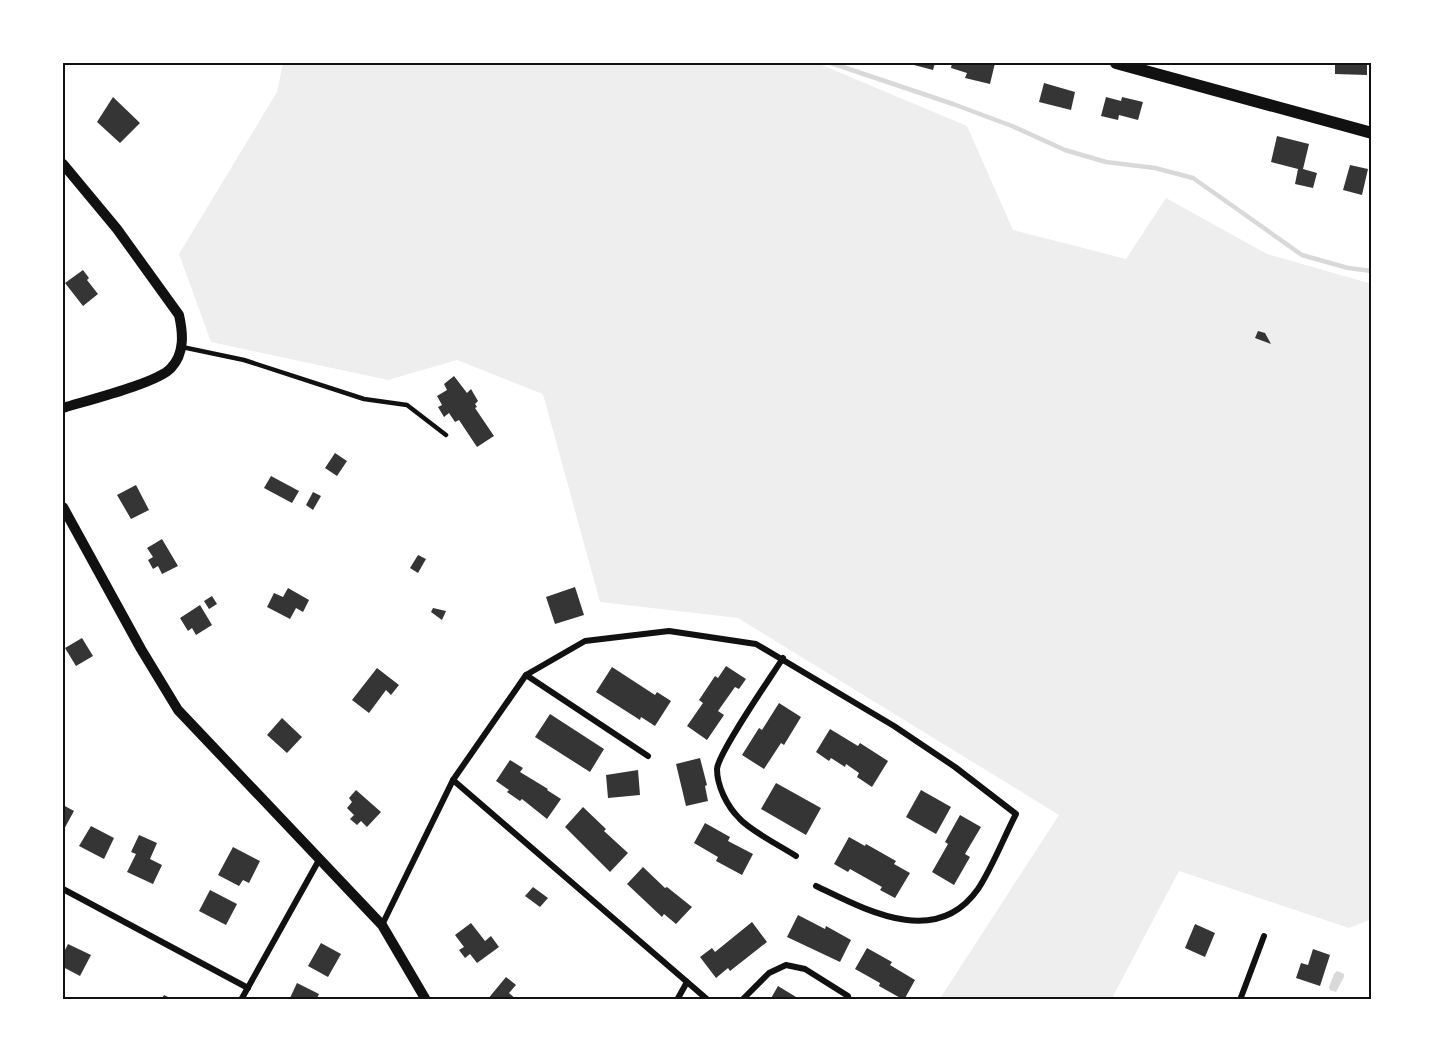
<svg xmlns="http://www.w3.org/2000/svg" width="1435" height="1063" font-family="'Fira Sans',sans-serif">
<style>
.green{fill:#eee}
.water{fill:#d9d9d9}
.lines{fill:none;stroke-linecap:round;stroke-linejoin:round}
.stream{stroke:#d9d9d9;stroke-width:4.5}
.building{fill:#353535}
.service{stroke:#111;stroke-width:4.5}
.minor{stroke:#111;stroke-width:6}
.tertiary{stroke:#111;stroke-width:10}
.secondary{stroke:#111;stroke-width:12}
.neatline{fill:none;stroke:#111;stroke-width:2}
</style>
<rect width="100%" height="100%" fill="#fff"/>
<path class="green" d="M 283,63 L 817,63 L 967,126 L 1013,230 L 1126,259 L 1166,198 L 1267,254 L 1372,284 L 1372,919 L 1349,928 L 1179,871 L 1111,1000 L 939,1000 L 1059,815 L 738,618 L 600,602 L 543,394 L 457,360 L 388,380 L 211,342 L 179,254 L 277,92 Z"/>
<path class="water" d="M 1337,971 L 1344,974 L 1344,977 L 1336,992 L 1330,990 L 1329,987 L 1334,974 Z"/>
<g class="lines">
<path class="stream" d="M 831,63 L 953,104 L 1012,126 L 1065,150 L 1106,162 L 1155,168 L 1193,178 L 1302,255 L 1348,268 L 1372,271"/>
</g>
<g class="building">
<path d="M 914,63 L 935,63 L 933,70 L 914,65 Z"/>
<path d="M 952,63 L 995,63 L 990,84 L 965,78 L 967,73 L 951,68 Z"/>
<path d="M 1335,63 L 1367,63 L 1367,75 L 1335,74 Z"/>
<path d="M 1044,83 L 1075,92 L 1071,110 L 1039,102 Z"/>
<path d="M 113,97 L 140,123 L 120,143 L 97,122 Z"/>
<path d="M 1106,97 L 1121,101 L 1122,97 L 1143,102 L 1138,120 L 1119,115 L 1118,120 L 1101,116 Z"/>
<path d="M 1277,136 L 1309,144 L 1303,169 L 1317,173 L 1313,188 L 1295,184 L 1298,169 L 1271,162 Z"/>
<path d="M 1350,165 L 1368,169 L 1362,195 L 1343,190 Z"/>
<path d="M 83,270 L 89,278 L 87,280 L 98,294 L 83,306 L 65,283 Z"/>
<path d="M 1258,331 L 1265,333 L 1271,344 L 1255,338 Z"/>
<path d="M 454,376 L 467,393 L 471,389 L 478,401 L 475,404 L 477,407 L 475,408 L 494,436 L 477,447 L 459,420 L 455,422 L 449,413 L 444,417 L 438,407 L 442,405 L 437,396 L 447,390 L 444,384 Z"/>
<path d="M 335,453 L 347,461 L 337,476 L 325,468 Z"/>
<path d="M 271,476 L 299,491 L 292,503 L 264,488 Z"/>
<path d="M 136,485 L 149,510 L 131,519 L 117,495 Z"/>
<path d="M 313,492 L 321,496 L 313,510 L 306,505 Z"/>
<path d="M 162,539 L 178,566 L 162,574 L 158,566 L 153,569 L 148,560 L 153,557 L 147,548 Z"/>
<path d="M 418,555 L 426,559 L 418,573 L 410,568 Z"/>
<path d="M 575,587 L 584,615 L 555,624 L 546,597 Z"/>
<path d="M 288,588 L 309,600 L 303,612 L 296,608 L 290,619 L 267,607 L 274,593 L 283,597 Z"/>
<path d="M 212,596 L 217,604 L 209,609 L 204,601 Z"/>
<path d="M 200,605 L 212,625 L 196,635 L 192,628 L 188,631 L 180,618 Z"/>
<path d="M 433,608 L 446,611 L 442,620 L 431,612 Z"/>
<path d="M 82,638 L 93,656 L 76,666 L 65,648 Z"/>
<path d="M 726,666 L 746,679 L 739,689 L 735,687 L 718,711 L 724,715 L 707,740 L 687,726 L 703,703 L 699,700 L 715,676 L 718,678 Z"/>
<path d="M 612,667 L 655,695 L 657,692 L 671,701 L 655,726 L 641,717 L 640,720 L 596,692 Z"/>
<path d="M 377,668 L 399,685 L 391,695 L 386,690 L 369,713 L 352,700 Z"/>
<path d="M 779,703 L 801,717 L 784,745 L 781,743 L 764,769 L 742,755 L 759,728 L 762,730 Z"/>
<path d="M 550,714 L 604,749 L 590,772 L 535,737 Z"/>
<path d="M 282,718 L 302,737 L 287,753 L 267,735 Z"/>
<path d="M 830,729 L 858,746 L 860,743 L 888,761 L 872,787 L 857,777 L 859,773 L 846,764 L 845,767 L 831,758 L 829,761 L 816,752 Z"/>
<path d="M 700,758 L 707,785 L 705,786 L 708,801 L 686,806 L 676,764 Z"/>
<path d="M 510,760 L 523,768 L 520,772 L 548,789 L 547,790 L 561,799 L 547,819 L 522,799 L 520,801 L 507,792 L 509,790 L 496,781 Z"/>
<path d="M 638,770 L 640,795 L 608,798 L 606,775 Z"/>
<path d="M 776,783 L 821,808 L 806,835 L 761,809 Z"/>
<path d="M 356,790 L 381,812 L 367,827 L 361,821 L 357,825 L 350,819 L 354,815 L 347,808 L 352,802 L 349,798 Z"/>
<path d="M 921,790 L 951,807 L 936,834 L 906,817 Z"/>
<path d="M 63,805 L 74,811 L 63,831 Z"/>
<path d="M 583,807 L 606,829 L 604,831 L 628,853 L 610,872 L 565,827 Z"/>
<path d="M 960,815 L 981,827 L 965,854 L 970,857 L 954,885 L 932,872 L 948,844 L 945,842 Z"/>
<path d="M 705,823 L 730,837 L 728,841 L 753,854 L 742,875 L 716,861 L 718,857 L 694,843 Z"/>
<path d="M 91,826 L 114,838 L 104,859 L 79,846 Z"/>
<path d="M 139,835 L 157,843 L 150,859 L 162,865 L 153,884 L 127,872 L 136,854 L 131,852 Z"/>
<path d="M 849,837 L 865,846 L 866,844 L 896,861 L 894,864 L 910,873 L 895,898 L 880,890 L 882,887 L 850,869 L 848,872 L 834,864 Z"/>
<path d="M 233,847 L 260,861 L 249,883 L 243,880 L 239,886 L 218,875 Z"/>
<path d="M 643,867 L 665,888 L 667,887 L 692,907 L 676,924 L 664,914 L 662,917 L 627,884 Z"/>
<path d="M 533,887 L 548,898 L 540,907 L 525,896 Z"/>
<path d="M 210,890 L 237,904 L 226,925 L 199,911 Z"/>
<path d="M 798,915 L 825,929 L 826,926 L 851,940 L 840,962 L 787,937 Z"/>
<path d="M 752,922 L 767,942 L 730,971 L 728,968 L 716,978 L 700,957 L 712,948 L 715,952 Z"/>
<path d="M 471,923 L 485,941 L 491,936 L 499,947 L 477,963 L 470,954 L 465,958 L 459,950 L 464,947 L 455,935 Z"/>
<path d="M 1195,924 L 1215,933 L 1205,957 L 1185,948 Z"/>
<path d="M 321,943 L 341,954 L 328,977 L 308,966 Z"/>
<path d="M 68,944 L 91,955 L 80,976 L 63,967 L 63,954 Z"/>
<path d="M 867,948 L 892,962 L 890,965 L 915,980 L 904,1000 L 879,986 L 880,983 L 855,969 Z"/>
<path d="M 1313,949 L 1330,955 L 1320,986 L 1296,978 L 1301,963 L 1308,965 Z"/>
<path d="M 506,977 L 516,985 L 509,993 L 517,1000 L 487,1000 Z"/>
<path d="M 297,983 L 319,994 L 316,1000 L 289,1000 Z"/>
<path d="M 778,986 L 801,1000 L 770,1000 Z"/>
<path d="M 164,995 L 174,1000 L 161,1000 Z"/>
</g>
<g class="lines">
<path class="service" d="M 182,347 L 244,360 L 364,399 L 407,405 L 446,435"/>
<g class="minor">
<path d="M 783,658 C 771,677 718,753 717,769 C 717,786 727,806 739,818 C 749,830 782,847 796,856"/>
<path d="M 526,675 L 648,756"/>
<path d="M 453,780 L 708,1000"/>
<path d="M 63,889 L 248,988"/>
<path d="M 382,925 L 453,780 L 526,675 L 585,641 L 669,631 L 756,644 L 894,726 L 955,767 L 1016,814 C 1004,837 992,868 978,889 C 936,949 866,910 816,886"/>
<path d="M 241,1000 L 319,860"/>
<path d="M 677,1000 L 687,982"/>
<path d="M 742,1000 L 769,973 L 786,965 L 805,969 L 848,996 L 849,1000"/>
<path d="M 1240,1000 L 1264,936"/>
</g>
<g class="tertiary">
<path d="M 63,164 L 117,229 L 179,315 C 183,333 185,353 171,368 C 158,383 85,401 63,408"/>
<path d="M 63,507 L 141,649 L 178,710 L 382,925 L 426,1000"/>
</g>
<path class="secondary" d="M 1116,63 L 1372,133"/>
</g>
<rect width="1435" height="1063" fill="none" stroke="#ffffff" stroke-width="129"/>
<rect x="64" y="64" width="1306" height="934" class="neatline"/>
</svg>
